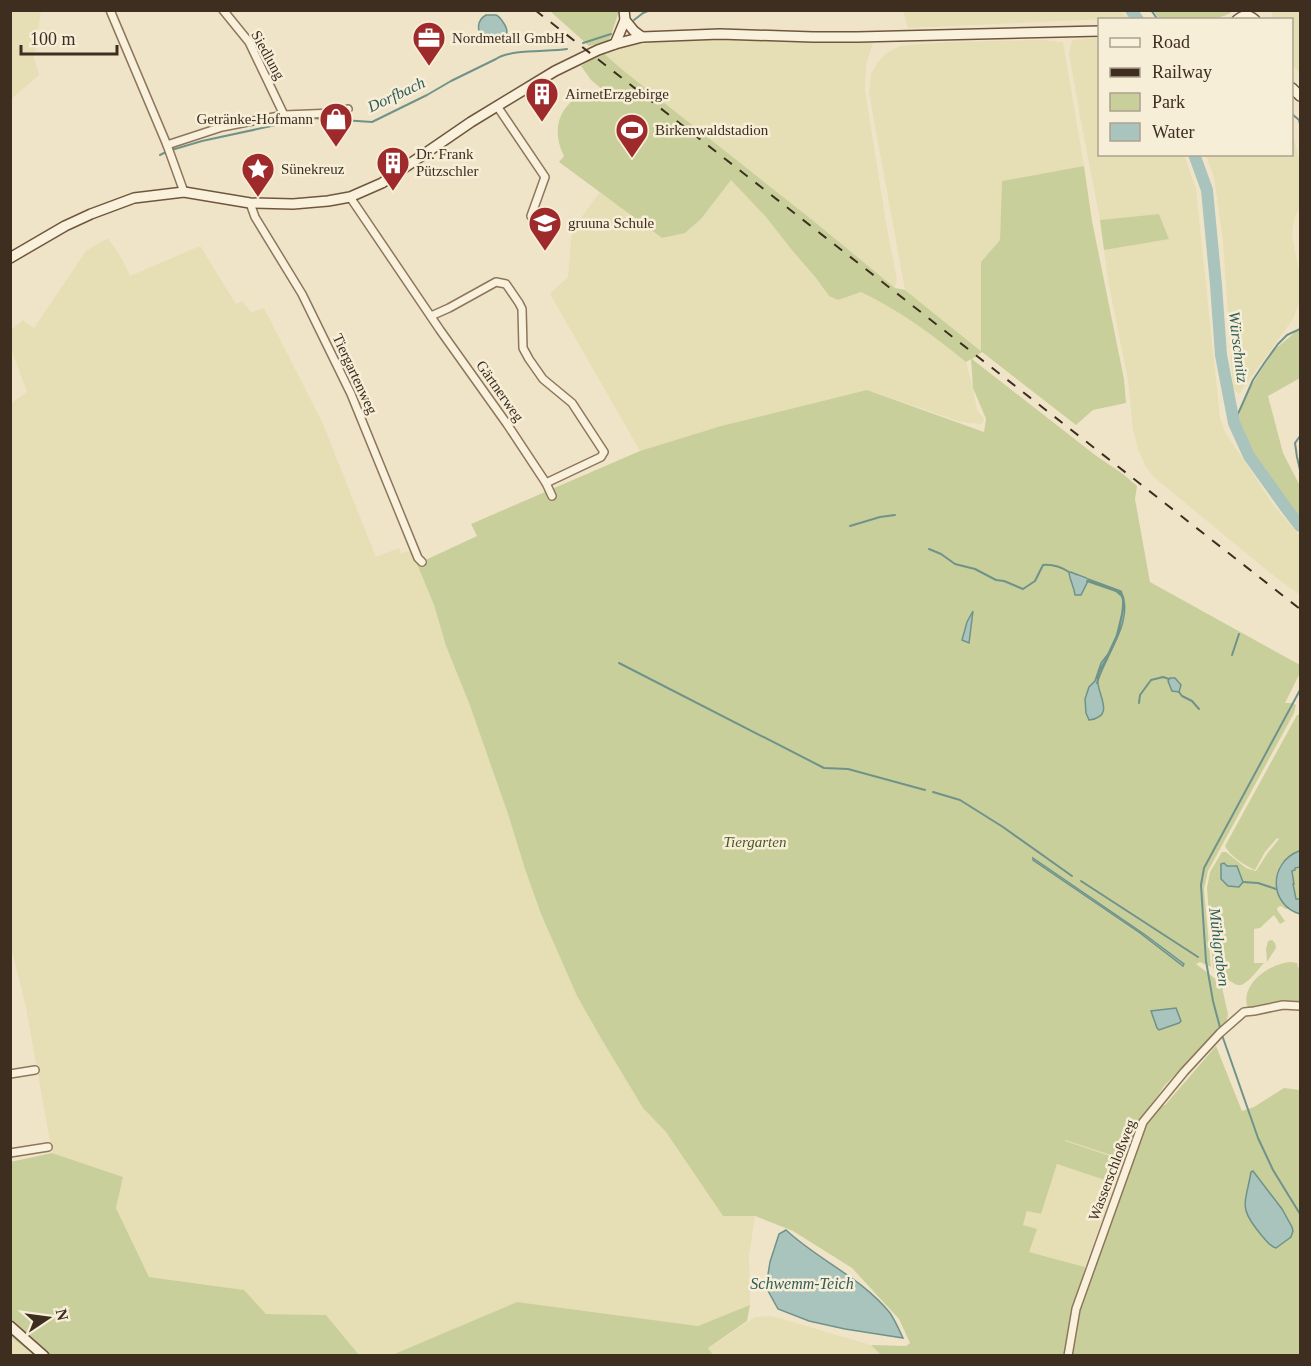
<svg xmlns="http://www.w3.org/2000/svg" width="1311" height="1366" font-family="'Times New Roman',serif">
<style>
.farmland{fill:#e6deb5}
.green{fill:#c9cf9b}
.water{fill:#a9c4bc;stroke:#6f938a;stroke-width:1.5}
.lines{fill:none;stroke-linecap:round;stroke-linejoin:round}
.stream{stroke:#6f938a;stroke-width:2}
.river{stroke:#a9c4bc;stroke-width:12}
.street-casing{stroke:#8d765c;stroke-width:10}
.secondary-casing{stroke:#6f573f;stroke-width:12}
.street{stroke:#faf1dc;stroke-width:7}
.secondary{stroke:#faf1dc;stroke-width:9}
.rail{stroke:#3d2e20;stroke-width:2;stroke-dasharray:10 10;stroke-linecap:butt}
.labels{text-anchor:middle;stroke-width:5;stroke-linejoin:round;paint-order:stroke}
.poi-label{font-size:15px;fill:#3d2e20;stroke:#f7eed8;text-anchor:start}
.street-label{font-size:15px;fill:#3d2e20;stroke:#f7eed8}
.park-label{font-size:15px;font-style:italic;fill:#4d5a26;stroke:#f7eed8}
.water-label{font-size:16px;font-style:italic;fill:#2f5d5a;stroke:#f7eed8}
</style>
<rect width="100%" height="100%" fill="#f0e4c8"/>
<g class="farmland">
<path d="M 11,10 L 41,11 L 34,58 L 39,75 L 11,99 Z"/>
<path d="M 1118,10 L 1129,18 L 908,28 L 903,11 Z"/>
<path d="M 1271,11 L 1300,11 L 1300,73 L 1292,65 L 1292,20 L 1273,19 Z"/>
<path d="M 707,36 L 815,42 L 874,40 L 866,64 L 865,90 L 886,223 L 897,280 L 895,288 L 816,223 L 624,71 L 602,52 L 638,41 L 675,39 L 678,42 L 703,39 Z"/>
<path d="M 1099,38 L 1100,154 L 1184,155 L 1196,189 L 1220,418 L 1225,432 L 1275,507 L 1300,536 L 1300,595 L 1269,572 L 1155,478 L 1146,467 L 1138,449 L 1133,429 L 1128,381 L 1108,280 L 1104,250 L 1169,238 L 1159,214 L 1100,220 L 1081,122 L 1069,53 L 1072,40 Z"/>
<path d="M 1043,40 L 1063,42 L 1084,166 L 1002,181 L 1000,240 L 981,262 L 982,351 L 905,290 L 869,93 L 871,74 L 878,62 L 886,53 L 900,46 L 948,42 Z"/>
<path d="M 1292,132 L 1300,163 L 1300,206 L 1294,220 L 1292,235 L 1300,276 L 1300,301 L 1293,319 L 1239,394 L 1233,389 L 1223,242 L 1214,177 L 1206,155 L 1292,154 Z"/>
<path d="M 731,180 L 766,217 L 791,249 L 816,278 L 829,296 L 838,300 L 861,292 L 886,304 L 939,340 L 966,362 L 973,388 L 977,410 L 984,419 L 982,424 L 961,422 L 868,390 L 721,426 L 640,451 L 550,294 L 568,277 L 572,230 L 600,192 L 662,238 L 685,233 L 701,219 Z"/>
<path d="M 108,238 L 122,259 L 130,276 L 200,246 L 236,304 L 242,301 L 251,312 L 264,308 L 323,424 L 376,557 L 399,548 L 401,553 L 410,551 L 417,564 L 434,605 L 446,646 L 469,703 L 508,814 L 525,869 L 541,914 L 577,996 L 602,1040 L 643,1108 L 666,1132 L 723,1216 L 755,1216 L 749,1255 L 750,1305 L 698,1326 L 517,1302 L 392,1355 L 359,1355 L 326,1315 L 266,1314 L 244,1290 L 149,1277 L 116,1208 L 123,1177 L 52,1153 L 26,1007 L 10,943 L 10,404 L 27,392 L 11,349 L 10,331 L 23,320 L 34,328 L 86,251 Z"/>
<path d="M 1065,1139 L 1123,1159 L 1085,1267 L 1029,1252 L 1023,1225 L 1028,1211 L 1041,1214 Z"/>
<path d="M 772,1316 L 871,1345 L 881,1355 L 713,1356 L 707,1349 L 755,1317 Z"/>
<path d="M 11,1337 L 34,1355 L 11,1355 Z"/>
</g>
<g class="green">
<path d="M 550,11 L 619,11 L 609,41 L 589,46 Z"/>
<path d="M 1153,11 L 1233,11 C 1217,24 1181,19 1160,19 Z"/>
<path d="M 602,52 L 624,71 L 816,223 L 895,288 L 905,290 L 981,351 L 981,262 L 1000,240 L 1002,181 L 1084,166 L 1092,221 L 1124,379 L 1126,403 L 1093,410 L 1076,425 L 982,352 L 972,359 L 1095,455 L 1123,474 L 1137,486 L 1135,499 L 1150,582 L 1300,665 L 1300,673 L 1285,703 L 1292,703 L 1296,705 L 1294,713 L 1208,871 L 1204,889 L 1211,967 L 1200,962 L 1196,964 L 1221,983 L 1228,1014 L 1226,1024 L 1165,1085 L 1140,1121 L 1123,1159 L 1065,1140 L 1065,1141 L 1119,1159 L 1111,1182 L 1057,1164 L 1041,1214 L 1027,1211 L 1023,1225 L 1037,1229 L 1029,1252 L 1085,1267 L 1064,1355 L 881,1355 L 871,1345 L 906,1346 L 910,1343 L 899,1319 L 852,1268 L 793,1231 L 755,1216 L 723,1216 L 666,1132 L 643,1108 L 602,1040 L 577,996 L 541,914 L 525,869 L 508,814 L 469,703 L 446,646 L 434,605 L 417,564 L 477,536 L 471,524 L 640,451 L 721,426 L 867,390 L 984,432 L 986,419 L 973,388 L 971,359 L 966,362 C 933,335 899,310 861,292 L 838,300 L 829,296 L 816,278 L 791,249 L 766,217 L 731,180 L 701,219 L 685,233 L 662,238 L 559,162 L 564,156 C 547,123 566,92 603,90 L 591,80 L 581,66 Z"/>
<path d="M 1159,214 L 1169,239 L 1104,250 L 1100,220 Z"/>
<path d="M 1299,329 L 1300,329 L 1300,378 L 1268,396 L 1283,453 L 1300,486 L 1300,519 L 1255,460 L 1237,422 L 1246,394 L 1274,350 Z"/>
<path d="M 1300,714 L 1300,852 C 1271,860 1269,889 1290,909 L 1286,909 L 1281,906 L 1278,907 L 1277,910 L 1285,921 L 1280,924 L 1274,915 L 1260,928 L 1254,929 L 1254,963 L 1264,963 C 1259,968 1246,987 1238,985 C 1232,984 1219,972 1213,968 L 1207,888 L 1210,872 L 1222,852 L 1226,852 L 1246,868 L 1256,871 L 1267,854 L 1279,839 L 1277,838 L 1265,852 L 1255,870 C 1244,865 1231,857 1225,846 L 1297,715 Z"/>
<path d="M 1300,867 L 1300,899 L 1296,900 L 1293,884 L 1292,871 L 1295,868 Z"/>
<path d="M 1272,940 L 1275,943 L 1276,948 L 1267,962 L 1266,949 L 1268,941 Z"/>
<path d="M 1291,962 L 1297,963 L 1300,973 L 1300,1004 L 1251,1009 L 1247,1006 C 1241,983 1271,963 1291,962 Z"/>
<path d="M 1216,1046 L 1242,1111 L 1254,1107 L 1284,1088 L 1300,1090 L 1300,1355 L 1070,1356 L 1076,1315 L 1144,1122 L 1157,1107 L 1165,1105 Z"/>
<path d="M 52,1153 L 123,1177 L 116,1208 L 149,1277 L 244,1290 L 266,1314 L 326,1315 L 359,1355 L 34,1355 L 11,1337 L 10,1162 Z"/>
<path d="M 517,1302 L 698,1326 L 750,1305 L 747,1321 L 708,1348 L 713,1355 L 392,1355 Z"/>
</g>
<g class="water">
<path d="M 486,15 C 487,15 495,15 496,15 C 499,16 501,19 503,22 C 515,39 497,42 483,39 C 477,30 476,21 486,15 Z"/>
<path d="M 1071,572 C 1076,575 1084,576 1088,579 L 1121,591 C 1131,611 1119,636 1109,654 C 1105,662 1100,667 1098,675 C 1093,690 1119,716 1089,720 L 1086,713 L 1085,699 L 1089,687 L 1095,681 L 1101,663 L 1108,654 L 1119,630 L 1122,615 L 1123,601 L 1121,593 L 1116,590 L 1088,581 L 1081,595 L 1075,595 C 1074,586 1070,581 1069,573 Z"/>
<path d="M 973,611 L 969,643 L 962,640 L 967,622 Z"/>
<path d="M 1170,678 L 1175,678 L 1181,685 L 1179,692 L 1172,691 L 1168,681 Z"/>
<path d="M 1299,851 L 1300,852 L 1300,867 L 1295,868 L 1295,870 L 1292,871 L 1294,884 L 1293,884 L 1296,899 L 1300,899 L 1300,914 C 1269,905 1268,863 1299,851 Z"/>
<path d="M 1033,858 L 1144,934 L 1184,964 L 1183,966 L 1140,933 L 1033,860 Z"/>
<path d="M 1224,863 L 1227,866 L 1237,866 L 1243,882 L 1239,887 L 1228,886 L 1221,879 L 1221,864 Z"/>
<path d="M 1176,1008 L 1181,1021 L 1179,1023 L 1159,1030 L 1157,1028 L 1151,1011 Z"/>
<path d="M 1253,1171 L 1282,1209 L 1292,1227 L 1293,1231 L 1291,1237 L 1276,1248 C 1269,1246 1267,1241 1262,1236 C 1238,1207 1245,1206 1251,1172 Z"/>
<path d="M 786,1230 C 818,1260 862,1278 890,1313 C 895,1320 899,1330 903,1338 L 845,1329 L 809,1321 L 778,1309 L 766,1287 L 770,1262 L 779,1234 Z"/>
</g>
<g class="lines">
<g class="stream">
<path d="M 1151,10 L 1158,20"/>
<path d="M 634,20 L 643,13 L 650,10"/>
<path d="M 583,43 L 611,34"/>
<path d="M 1292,114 L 1299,120 L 1300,124"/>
<path d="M 160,155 L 168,151 L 202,141 L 304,119 L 312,118 L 372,122 L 427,95 L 451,81 L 496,59 C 510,49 548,52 567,49"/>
<path d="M 10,253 L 26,244"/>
<path d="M 1234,423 L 1253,380 L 1265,362 L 1278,344 L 1287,335 L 1300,329"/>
<path d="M 1300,436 L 1295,443 L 1297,457 L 1300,470"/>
<path d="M 850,526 L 880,517 L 895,515"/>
<path d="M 929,549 L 941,554 L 955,564 L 975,569 L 996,580 L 1004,581 L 1023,589 L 1035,581 L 1043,565 C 1053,564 1061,567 1069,572"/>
<path d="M 1087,581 L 1116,591 L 1123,597 L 1123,610 L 1117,635"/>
<path d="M 1232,655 L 1239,634"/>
<path d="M 619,663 L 824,768 L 848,769 L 925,790"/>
<path d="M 1097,683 C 1101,668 1110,655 1115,641"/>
<path d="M 1300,690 L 1204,868 L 1201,885 L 1204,932 L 1206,961 L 1213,1001 L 1222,1035 L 1258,1138 L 1273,1170 L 1300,1214"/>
<path d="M 1179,692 L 1182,696 L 1192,701 L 1199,709"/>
<path d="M 1139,703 L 1140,695 L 1151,680 L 1163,677 L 1169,679"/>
<path d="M 933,792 L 960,800 L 1003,827 L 1072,876"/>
<path d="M 1081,881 L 1198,957"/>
<path d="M 1243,882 L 1258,883 L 1276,889"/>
</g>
<g class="river">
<path d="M 1131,10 L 1138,20"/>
<path d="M 1194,154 L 1207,190 L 1216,285 L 1221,355 L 1234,423 L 1249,456 L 1284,505 L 1300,526"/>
</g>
<g class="street-casing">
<g id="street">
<path d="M 110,10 L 167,145 L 184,192"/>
<path d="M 223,10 L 249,42 L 284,115"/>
<path d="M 497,106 L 545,177 L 531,216"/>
<path d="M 167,145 L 222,127 L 284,115 L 335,113 L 348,109"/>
<path d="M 350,197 L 440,330 L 507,424 L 546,483 L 552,496"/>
<path d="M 250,203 L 255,217 L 302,294 L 351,394 L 418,558 L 422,562"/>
<path d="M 431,316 L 449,308 L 496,282 L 506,284 L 519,303 L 522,309 L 523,348 L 529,359 L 543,379 L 572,403 L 604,452 L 601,457 L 546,483"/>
<path d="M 10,1074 L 35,1070"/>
<path d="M 10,1153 L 48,1147"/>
<path d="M 1068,1356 L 1076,1309 L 1143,1122 L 1184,1072 L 1220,1033 L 1244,1012 L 1254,1011 L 1283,1005 L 1300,1006"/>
</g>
</g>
<g class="secondary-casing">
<g id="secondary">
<path d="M 625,20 L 634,31 L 642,37"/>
<path d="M 1237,20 C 1243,15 1249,14 1255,20"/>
<path d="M 615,44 L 625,20 L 624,10"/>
<path d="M 1292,88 L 1300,96"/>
<path d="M 10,258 L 65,226 L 91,214 L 134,198 L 184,192 L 250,203 L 293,204 L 328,201 L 350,197 L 382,183 L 471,122 L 555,71 L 598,50 L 615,44 L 642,37 L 720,34 L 813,37 L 858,37 L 1100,31"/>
<path d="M 10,1326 L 44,1356"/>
</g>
</g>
<use href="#street" class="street"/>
<use href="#secondary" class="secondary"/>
<path class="rail" d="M 535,10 L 1300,609"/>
</g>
<defs>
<g id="office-pin" transform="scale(1.725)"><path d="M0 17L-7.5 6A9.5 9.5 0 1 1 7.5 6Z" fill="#9e2a2b" stroke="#f7eed8"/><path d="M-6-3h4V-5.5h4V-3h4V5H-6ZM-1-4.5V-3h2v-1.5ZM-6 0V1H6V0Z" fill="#fff"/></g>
<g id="building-pin" transform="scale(1.725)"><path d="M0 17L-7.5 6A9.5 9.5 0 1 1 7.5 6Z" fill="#9e2a2b" stroke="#f7eed8"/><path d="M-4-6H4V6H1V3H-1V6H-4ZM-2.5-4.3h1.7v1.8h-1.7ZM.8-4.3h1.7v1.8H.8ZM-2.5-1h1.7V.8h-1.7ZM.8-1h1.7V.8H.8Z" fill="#fff"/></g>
<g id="shop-pin" transform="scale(1.725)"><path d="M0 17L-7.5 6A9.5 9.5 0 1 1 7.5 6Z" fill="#9e2a2b" stroke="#f7eed8"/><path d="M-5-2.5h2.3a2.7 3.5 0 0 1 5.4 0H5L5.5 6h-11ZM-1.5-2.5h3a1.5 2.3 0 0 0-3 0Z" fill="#fff"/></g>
<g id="stadium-pin" transform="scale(1.725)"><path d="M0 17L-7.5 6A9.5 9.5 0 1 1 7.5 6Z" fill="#9e2a2b" stroke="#f7eed8"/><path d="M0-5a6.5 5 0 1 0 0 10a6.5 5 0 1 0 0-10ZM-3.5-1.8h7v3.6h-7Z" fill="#fff"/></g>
<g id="sight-pin" transform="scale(1.725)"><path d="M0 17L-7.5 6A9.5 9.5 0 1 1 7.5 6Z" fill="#9e2a2b" stroke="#f7eed8"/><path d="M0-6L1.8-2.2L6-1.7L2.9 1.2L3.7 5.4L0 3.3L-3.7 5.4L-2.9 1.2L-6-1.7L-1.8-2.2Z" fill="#fff"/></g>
<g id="school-pin" transform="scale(1.725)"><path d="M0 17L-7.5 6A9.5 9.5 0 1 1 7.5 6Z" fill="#9e2a2b" stroke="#f7eed8"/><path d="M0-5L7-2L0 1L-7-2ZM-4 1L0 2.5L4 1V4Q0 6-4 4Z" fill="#fff"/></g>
</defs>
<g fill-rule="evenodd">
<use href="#office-pin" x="429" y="38"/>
<use href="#building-pin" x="542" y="94"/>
<use href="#shop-pin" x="336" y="119"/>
<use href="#stadium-pin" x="632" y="130"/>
<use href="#building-pin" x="393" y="163"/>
<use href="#sight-pin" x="258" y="169"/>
<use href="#school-pin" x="545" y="223"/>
</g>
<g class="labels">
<g class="poi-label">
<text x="452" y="43">Nordmetall GmbH</text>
<text x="565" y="99">AirnetErzgebirge</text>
<text x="313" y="124" text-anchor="end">Getränke-Hofmann</text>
<text x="655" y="135">Birkenwaldstadion</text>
<text x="416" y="159">Dr. Frank<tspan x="416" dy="17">Pützschler</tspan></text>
<text x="281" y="174">Sünekreuz</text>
<text x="568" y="228">gruuna Schule</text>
</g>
<g class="street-label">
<text transform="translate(268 55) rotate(61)" y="5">Siedlung</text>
<text transform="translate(355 374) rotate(65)" y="5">Tiergartenweg</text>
<text transform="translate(500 391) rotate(55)" y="5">Gärtnerweg</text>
<text transform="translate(1112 1170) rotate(-69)" y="5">Wasserschloßweg</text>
</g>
<g class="park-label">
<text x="755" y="847">Tiergarten</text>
</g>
<g class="water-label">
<text transform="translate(396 94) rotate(-25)" y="6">Dorfbach</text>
<text transform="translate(1239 347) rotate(83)" y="6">Würschnitz</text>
<text transform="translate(1220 947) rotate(83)" y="6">Mühlgraben</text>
<text x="802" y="1289">Schwemm-Teich</text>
</g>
</g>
<rect width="1311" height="1366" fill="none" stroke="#3d2e20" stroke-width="24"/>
<rect x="1098" y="18" width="195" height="138" fill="#f7eed8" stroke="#ada18e" stroke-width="1.5"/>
<rect x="1110" y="38" width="30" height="9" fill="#faf1dc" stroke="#ada18e" stroke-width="1.5"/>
<text x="1152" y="48" font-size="18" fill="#3d2e20">Road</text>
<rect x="1110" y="68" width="30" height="9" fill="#3d2e20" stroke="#ada18e" stroke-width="1.5"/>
<text x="1152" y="78" font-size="18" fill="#3d2e20">Railway</text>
<rect x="1110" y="93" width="30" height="18" fill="#c9cf9b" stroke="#ada18e" stroke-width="1.5"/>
<text x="1152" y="108" font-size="18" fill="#3d2e20">Park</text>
<rect x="1110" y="123" width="30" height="18" fill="#a9c4bc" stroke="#ada18e" stroke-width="1.5"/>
<text x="1152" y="138" font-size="18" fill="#3d2e20">Water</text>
<g transform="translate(48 1318) rotate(77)" stroke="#f7eed8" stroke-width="4.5" paint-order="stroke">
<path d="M0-4.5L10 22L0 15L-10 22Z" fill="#3d2e20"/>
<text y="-9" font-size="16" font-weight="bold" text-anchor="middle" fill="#3d2e20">N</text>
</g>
<path d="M21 45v9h96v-9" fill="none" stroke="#3d2e20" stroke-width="3"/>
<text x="30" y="45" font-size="18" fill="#3d2e20" stroke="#f7eed8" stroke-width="4.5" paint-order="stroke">100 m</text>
</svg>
